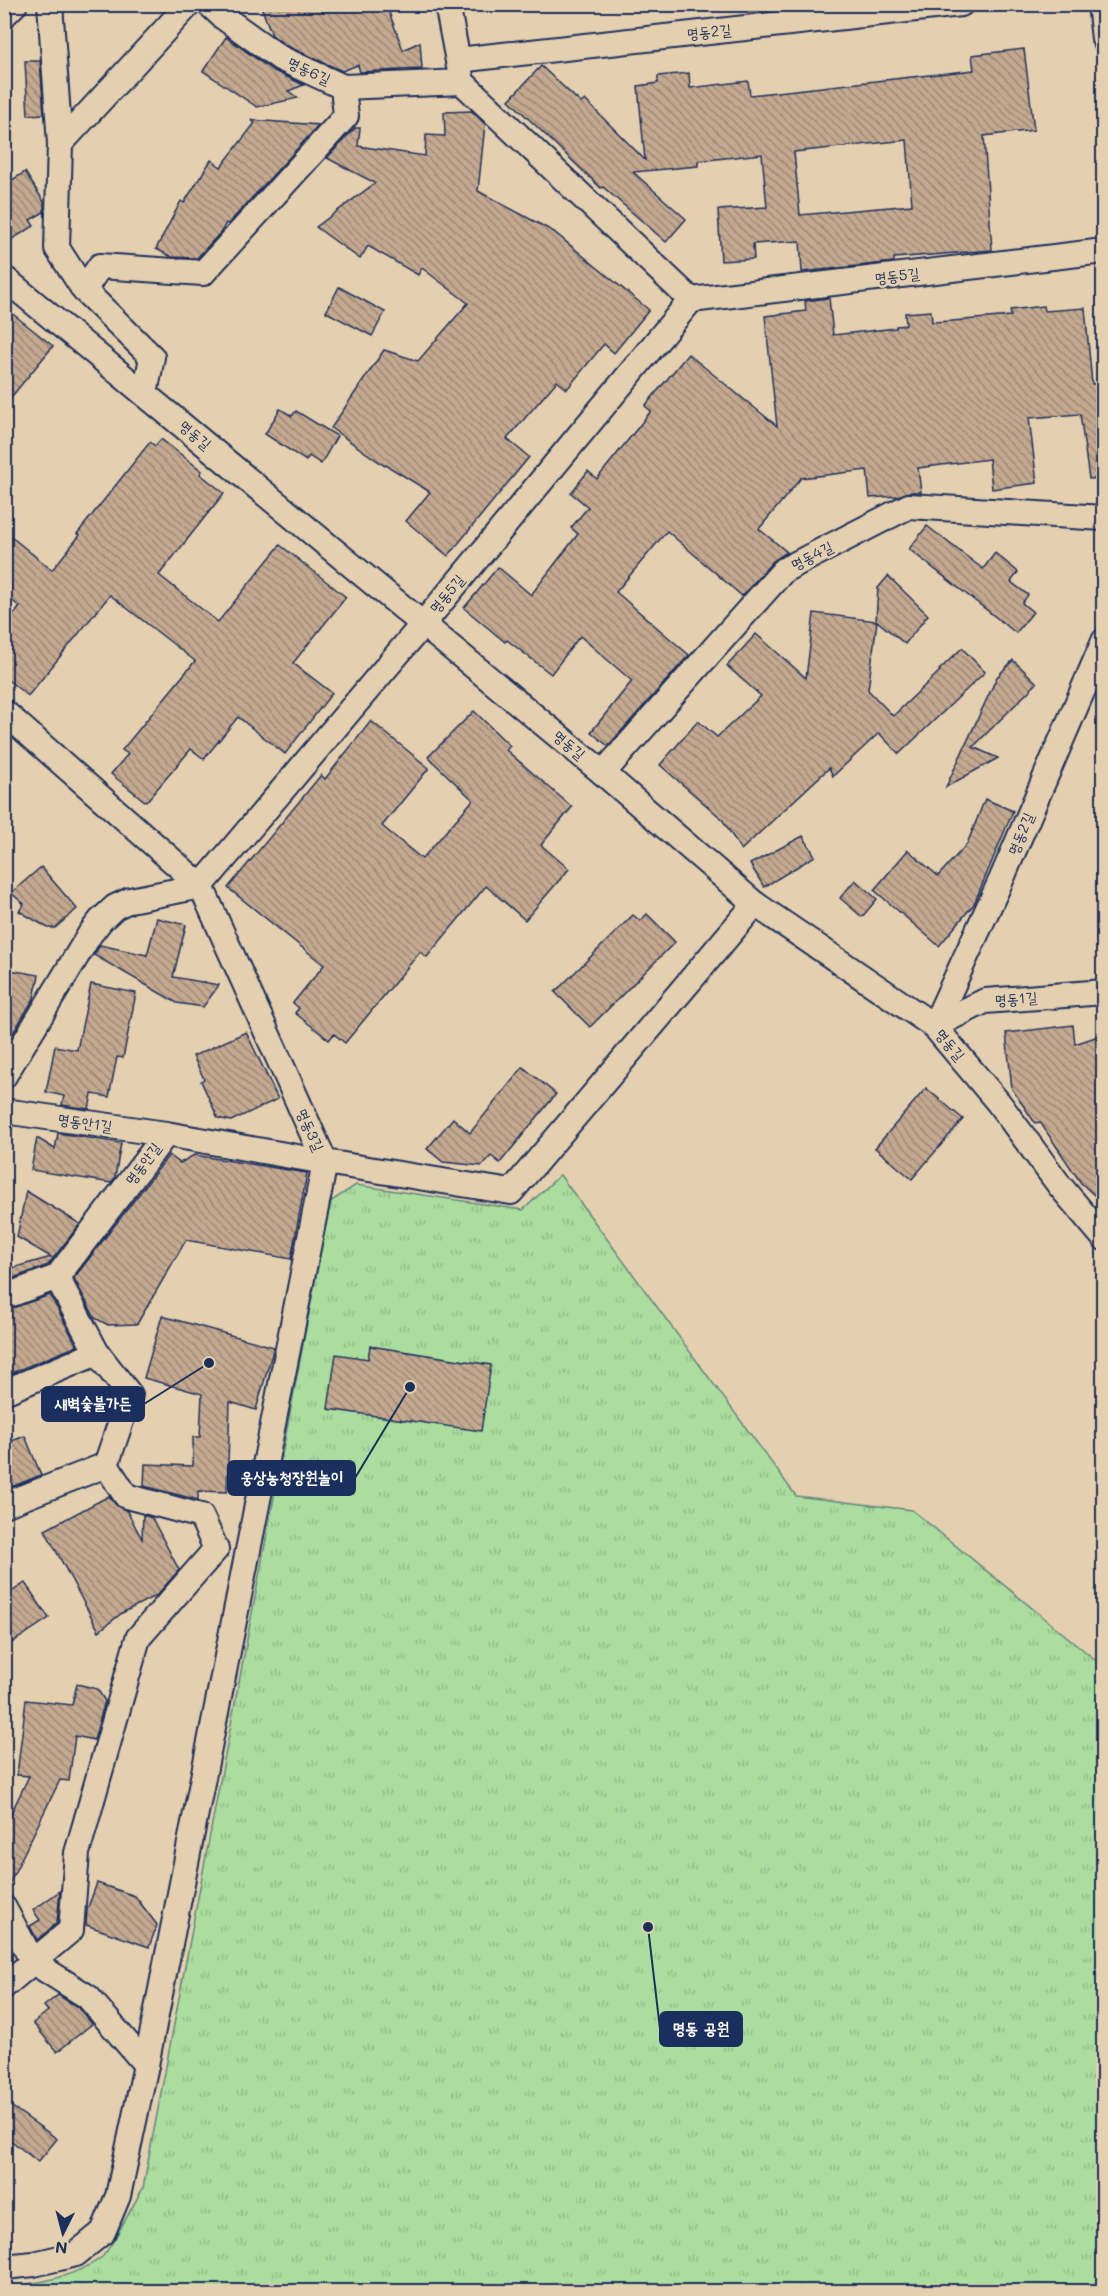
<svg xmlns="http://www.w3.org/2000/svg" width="1108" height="2296" font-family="Mali,'Poor Story',sans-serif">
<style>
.park{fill:url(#park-tufts);stroke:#62867e;stroke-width:1.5}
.building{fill:url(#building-back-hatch);stroke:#1b2f5e;stroke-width:1.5;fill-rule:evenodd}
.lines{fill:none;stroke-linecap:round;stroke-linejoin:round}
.street-casing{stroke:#1b2f5e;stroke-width:28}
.street{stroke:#e4d0ae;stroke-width:24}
.labels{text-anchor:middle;stroke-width:5;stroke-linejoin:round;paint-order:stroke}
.street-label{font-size:15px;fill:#1b2f5e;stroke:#e4d0ae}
.leader{fill:none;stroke:#1b2f5e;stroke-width:2}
.callout-dot{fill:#1b2f5e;stroke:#e4d0ae;stroke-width:2}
.callout{fill:#1b2f5e;stroke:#1b2f5e;stroke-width:2}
.callout-label{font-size:16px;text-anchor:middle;font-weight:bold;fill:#fff}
</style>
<defs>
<pattern id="park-tufts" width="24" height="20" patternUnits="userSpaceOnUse" patternTransform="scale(1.5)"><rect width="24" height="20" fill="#aadd9e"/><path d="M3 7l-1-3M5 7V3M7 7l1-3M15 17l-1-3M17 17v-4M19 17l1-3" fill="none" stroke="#92be8a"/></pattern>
<pattern id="building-back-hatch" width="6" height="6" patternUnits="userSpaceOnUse" patternTransform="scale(1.5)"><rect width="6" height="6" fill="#c4a98f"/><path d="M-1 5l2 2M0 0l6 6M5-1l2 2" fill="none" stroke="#9e8a78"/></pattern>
</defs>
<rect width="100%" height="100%" fill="#e4d0ae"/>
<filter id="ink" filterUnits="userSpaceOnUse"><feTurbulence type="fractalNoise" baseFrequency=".0167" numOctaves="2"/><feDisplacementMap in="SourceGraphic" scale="12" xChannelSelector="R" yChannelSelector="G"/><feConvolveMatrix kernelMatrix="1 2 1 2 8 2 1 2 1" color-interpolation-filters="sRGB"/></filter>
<g filter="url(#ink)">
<path class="park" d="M 560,1175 L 796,1496 L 912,1510 L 1103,1666 L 1103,2291 L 5,2292 L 4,2286 C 35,2285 78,2276 102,2257 C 111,2249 135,2201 143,2188 L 330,1202 L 356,1185 L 523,1210 Z"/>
<g class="building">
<path d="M 260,4 L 386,4 L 403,50 L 420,42 L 422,69 L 360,72 L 358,65 L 342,71 L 287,46 L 272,35 Z"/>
<path d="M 226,37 L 272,70 L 304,85 L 288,91 L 298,98 L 257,107 L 203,71 Z"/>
<path d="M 1024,49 L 1034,130 L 984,136 L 992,250 L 894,258 L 894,262 L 802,272 L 800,241 L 753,244 L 754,259 L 721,261 L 718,210 L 767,207 L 762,154 L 698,161 L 698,166 L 633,172 L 686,219 L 666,242 L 603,187 L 601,188 L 509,100 L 541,66 L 581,103 L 585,100 L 645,160 L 638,86 L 658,83 L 658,76 L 689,73 L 690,88 L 748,81 L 750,95 L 974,70 L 972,55 ZM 907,140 L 912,205 L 800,215 L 794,152 Z"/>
<path d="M 25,61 L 40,61 L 44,114 L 28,115 Z"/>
<path d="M 472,111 L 485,124 L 478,191 L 554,232 L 649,310 L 614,353 L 604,344 L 567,389 L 557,381 L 507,439 L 529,457 L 448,556 L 406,521 L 430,492 L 386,465 L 385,466 L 331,428 L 384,350 L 418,361 L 468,303 L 422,268 L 418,275 L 368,246 L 360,259 L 316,227 L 375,183 L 327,158 L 355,128 L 360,128 L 358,146 L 425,156 L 426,135 L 445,136 L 444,112 Z"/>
<path d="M 251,120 L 319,125 L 228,224 L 226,223 L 221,232 L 197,258 L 172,257 L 156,249 L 181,201 L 184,203 L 211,160 L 221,167 L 255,123 Z"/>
<path d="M 25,172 L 44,202 L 44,212 L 30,220 L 34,226 L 4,244 L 4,185 Z"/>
<path d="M 339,287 L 385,312 L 372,336 L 326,312 Z"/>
<path d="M 829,298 L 833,335 L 896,328 L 896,326 L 906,325 L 905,313 L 931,311 L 932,322 L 952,321 L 1011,316 L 1010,310 L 1044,306 L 1045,311 L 1085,308 L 1092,384 L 1104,383 L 1104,478 L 1089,479 L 1080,414 L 1029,418 L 1037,483 L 992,489 L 989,459 L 918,468 L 921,492 L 909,492 L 898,496 L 870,498 L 867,470 L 801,478 L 759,529 L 787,552 L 773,561 L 742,596 L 667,531 L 616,592 L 689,655 L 608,746 L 591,732 L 632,681 L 580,636 L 551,674 L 507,640 L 505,642 L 464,608 L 498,567 L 531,595 L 578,534 L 571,528 L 588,507 L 571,493 L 588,471 L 597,479 L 651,411 L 645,406 L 688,354 L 777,426 L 765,316 L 806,311 L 805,301 Z"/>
<path d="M 4,307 L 53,346 L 4,406 Z"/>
<path d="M 280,409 L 292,416 L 296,411 L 337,436 L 321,464 L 309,456 L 306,461 L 265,434 Z"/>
<path d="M 161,439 L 202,471 L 200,474 L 224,493 L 159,575 L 218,622 L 280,545 L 346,597 L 293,663 L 332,693 L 285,754 L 238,717 L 204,759 L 191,749 L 146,802 L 111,774 L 128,754 L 122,750 L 195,661 L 110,595 L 28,696 L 4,677 L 4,626 L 20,607 L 4,594 L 4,531 L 52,570 L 80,535 L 77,534 L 150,442 L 155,446 Z"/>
<path d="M 927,526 L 983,569 L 995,553 L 1018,572 L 1011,582 L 1028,595 L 1022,603 L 1033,612 L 1016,633 L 909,549 Z"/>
<path d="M 888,576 L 928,615 L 905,644 L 877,621 L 868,690 L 893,716 L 940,671 L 939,670 L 962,648 L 985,672 L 899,754 L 879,733 L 833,776 L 829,768 L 741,850 L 722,819 L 660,765 L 698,721 L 717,737 L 761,696 L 727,666 L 756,634 L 806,678 L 814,613 L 876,621 L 878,588 Z"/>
<path d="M 1013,660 L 1037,683 L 973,747 L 998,758 L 946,787 L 997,677 Z"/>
<path d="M 474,711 L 510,746 L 506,750 L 572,807 L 541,845 L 569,869 L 525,920 L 486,886 L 427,957 L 420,952 L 345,1043 L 334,1034 L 329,1040 L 295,1013 L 299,1008 L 293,1003 L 324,965 L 228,888 L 321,775 L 325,779 L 371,721 L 429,768 L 382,826 L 422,859 L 473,800 L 428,757 Z"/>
<path d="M 985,799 L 1013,811 L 974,904 L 939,946 L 874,890 L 908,850 L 938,876 L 967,844 Z"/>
<path d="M 803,836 L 815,856 L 764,887 L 750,864 Z"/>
<path d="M 41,867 L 77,909 L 55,928 L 48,928 L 19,911 L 24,904 L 11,893 Z"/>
<path d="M 855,880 L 877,899 L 862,917 L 840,898 Z"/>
<path d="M 647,914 L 675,942 L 590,1027 L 555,992 L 633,915 L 640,921 Z"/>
<path d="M 157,918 L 186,925 L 173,977 L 219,985 L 203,1007 L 177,1003 L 94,955 L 100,945 L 147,955 Z"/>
<path d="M 4,969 L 39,975 L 34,998 L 4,1048 Z"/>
<path d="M 91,984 L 136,993 L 123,1058 L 117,1057 L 109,1097 L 92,1094 L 89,1109 L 62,1105 L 64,1096 L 46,1092 L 55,1046 L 77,1050 Z"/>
<path d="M 1073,1025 L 1075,1044 L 1104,1034 L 1104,1204 L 1081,1183 L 1040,1122 L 1035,1123 L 1012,1089 L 1006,1033 Z"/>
<path d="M 246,1032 L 278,1099 L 231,1121 L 218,1118 L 201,1081 L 204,1079 L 193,1056 Z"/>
<path d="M 523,1067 L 556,1094 L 500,1163 L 491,1156 L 482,1166 L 443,1162 L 427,1149 L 453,1118 L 470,1133 Z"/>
<path d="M 926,1088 L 963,1119 L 912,1179 L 875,1148 Z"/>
<path d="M 58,1133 L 121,1143 L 115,1177 L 111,1183 L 31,1170 L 37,1138 L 55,1149 Z"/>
<path d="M 169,1155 L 180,1163 L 194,1155 L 307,1173 L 291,1259 L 186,1240 L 137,1324 L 108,1325 L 95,1318 L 74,1278 Z"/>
<path d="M 26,1191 L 80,1224 L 48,1265 L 8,1280 L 5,1270 L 51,1257 L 17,1237 Z"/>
<path d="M 50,1295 L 77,1346 L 4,1376 L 4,1311 Z"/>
<path d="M 162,1316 L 274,1347 L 256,1410 L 230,1402 L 227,1492 L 198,1491 L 198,1500 L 144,1486 L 145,1464 L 193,1466 L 193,1437 L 200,1437 L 202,1394 L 144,1378 Z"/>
<path d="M 370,1346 L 491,1365 L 481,1431 L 328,1409 L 336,1354 L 368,1359 Z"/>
<path d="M 25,1436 L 41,1475 L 4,1490 L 4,1444 Z"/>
<path d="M 109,1496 L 115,1504 L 127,1511 L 142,1539 L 143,1515 L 152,1518 L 179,1570 L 157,1595 L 122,1613 L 99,1631 L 45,1530 Z"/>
<path d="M 25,1583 L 49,1618 L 4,1648 L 4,1597 Z"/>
<path d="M 77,1684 L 97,1689 L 105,1701 L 94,1740 L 75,1736 L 69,1781 L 60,1780 L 4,1894 L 4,1828 L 29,1776 L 17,1775 L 26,1700 L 72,1705 Z"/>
<path d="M 97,1883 L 135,1896 L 157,1925 L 149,1947 L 86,1925 L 87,1910 Z"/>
<path d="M 60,1891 L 57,1923 L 37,1940 L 30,1926 L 40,1920 L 33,1910 Z"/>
<path d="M 58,1995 L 79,2008 L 92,2024 L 57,2052 L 33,2023 L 48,2011 L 44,2006 Z"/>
<path d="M 4,2101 L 57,2139 L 38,2162 L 4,2135 Z"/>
</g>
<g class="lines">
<g class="street-casing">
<g id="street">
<path d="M 50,4 L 60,144"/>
<path d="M 209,4 L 223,17 L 280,58 L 343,87 L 462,82"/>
<path d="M 447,4 L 462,82 L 691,300"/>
<path d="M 1100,4 L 1104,39"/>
<path d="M 4,15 L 15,4"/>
<path d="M 458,60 L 961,4"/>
<path d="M 4,278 L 603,773 L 755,904 L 934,1026 L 998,1102 L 1060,1186 L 1104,1238"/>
<path d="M 84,290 L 57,248 L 60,144 L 189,4"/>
<path d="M 145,394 L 152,357 L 84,290 L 100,266 L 203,273 L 346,116 L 343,87"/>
<path d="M 4,712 L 201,886 L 325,1162 L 511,1192 L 755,904"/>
<path d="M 603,773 L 784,570 L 909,506 L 1104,518"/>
<path d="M 934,1026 L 1002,878 L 1104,641"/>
<path d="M 934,1026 L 985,1001 L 1104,992"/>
<path d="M 4,1076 L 90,934 L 101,920 L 115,907 L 130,900 L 201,886 L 423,624 L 691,300 L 1104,251"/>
<path d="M 4,1111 L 166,1134"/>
<path d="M 4,1297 L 57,1277 L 166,1134 L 325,1162 L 146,2065 L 118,2196 L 103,2232 L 76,2254 L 34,2264 L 4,2267"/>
<path d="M 97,1353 L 130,1395 L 106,1465"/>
<path d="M 4,1392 L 97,1353 L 57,1277"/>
<path d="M 4,1505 L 106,1465 L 126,1496 L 201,1516 L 216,1549 L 138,1638 L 77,1853 L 71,1930 L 4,1986"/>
<path d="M 4,1908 L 33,1962 L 88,1997 L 146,2065"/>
</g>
</g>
<use href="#street" class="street"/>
</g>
</g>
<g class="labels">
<g class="street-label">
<text transform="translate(709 32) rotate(-6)" y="5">명동2길</text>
<text transform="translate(309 71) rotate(25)" y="5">명동6길</text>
<text transform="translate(897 276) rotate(-7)" y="5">명동5길</text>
<text transform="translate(195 435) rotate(40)" y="5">명동길</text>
<text transform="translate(812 556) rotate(-27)" y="5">명동4길</text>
<text transform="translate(447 594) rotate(-50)" y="5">명동5길</text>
<text transform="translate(569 745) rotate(40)" y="5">명동길</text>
<text transform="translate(1021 834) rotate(-67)" y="5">명동2길</text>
<text transform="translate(1016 999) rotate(-4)" y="5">명동1길</text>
<text transform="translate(950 1045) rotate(50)" y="5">명동길</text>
<text transform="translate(85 1123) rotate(8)" y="5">명동안1길</text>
<text transform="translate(310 1130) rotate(66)" y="5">명동3길</text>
<text transform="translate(143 1164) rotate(-53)" y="5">명동안길</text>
</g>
</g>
<path class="leader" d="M209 1363L144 1404M410 1387L355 1478M648 1927L660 2029"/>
<g class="callout-dot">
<circle cx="209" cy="1363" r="6"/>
<circle cx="410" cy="1387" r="6"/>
<circle cx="648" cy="1927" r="6"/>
</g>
<g class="callout">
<rect x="42" y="1387" width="102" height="34" rx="6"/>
<rect x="228" y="1461" width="127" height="34" rx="6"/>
<rect x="660" y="2012" width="82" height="34" rx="6"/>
</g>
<g class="callout-label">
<text x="93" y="1409">새벽숯불가든</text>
<text x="292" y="1483">웅상농청장원놀이</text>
<text x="701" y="2034">명동 공원</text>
</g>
<rect width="1108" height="2296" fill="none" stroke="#e4d0ae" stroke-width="24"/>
<rect x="12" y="12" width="1084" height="2272" fill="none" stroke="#1b2f5e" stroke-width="2" filter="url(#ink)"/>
<g transform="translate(63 2233) rotate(186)" stroke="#e4d0ae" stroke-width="4.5" paint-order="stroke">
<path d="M0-4.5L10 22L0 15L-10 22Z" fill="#1b2f5e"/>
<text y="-9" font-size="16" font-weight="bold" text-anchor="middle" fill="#1b2f5e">N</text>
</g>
</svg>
